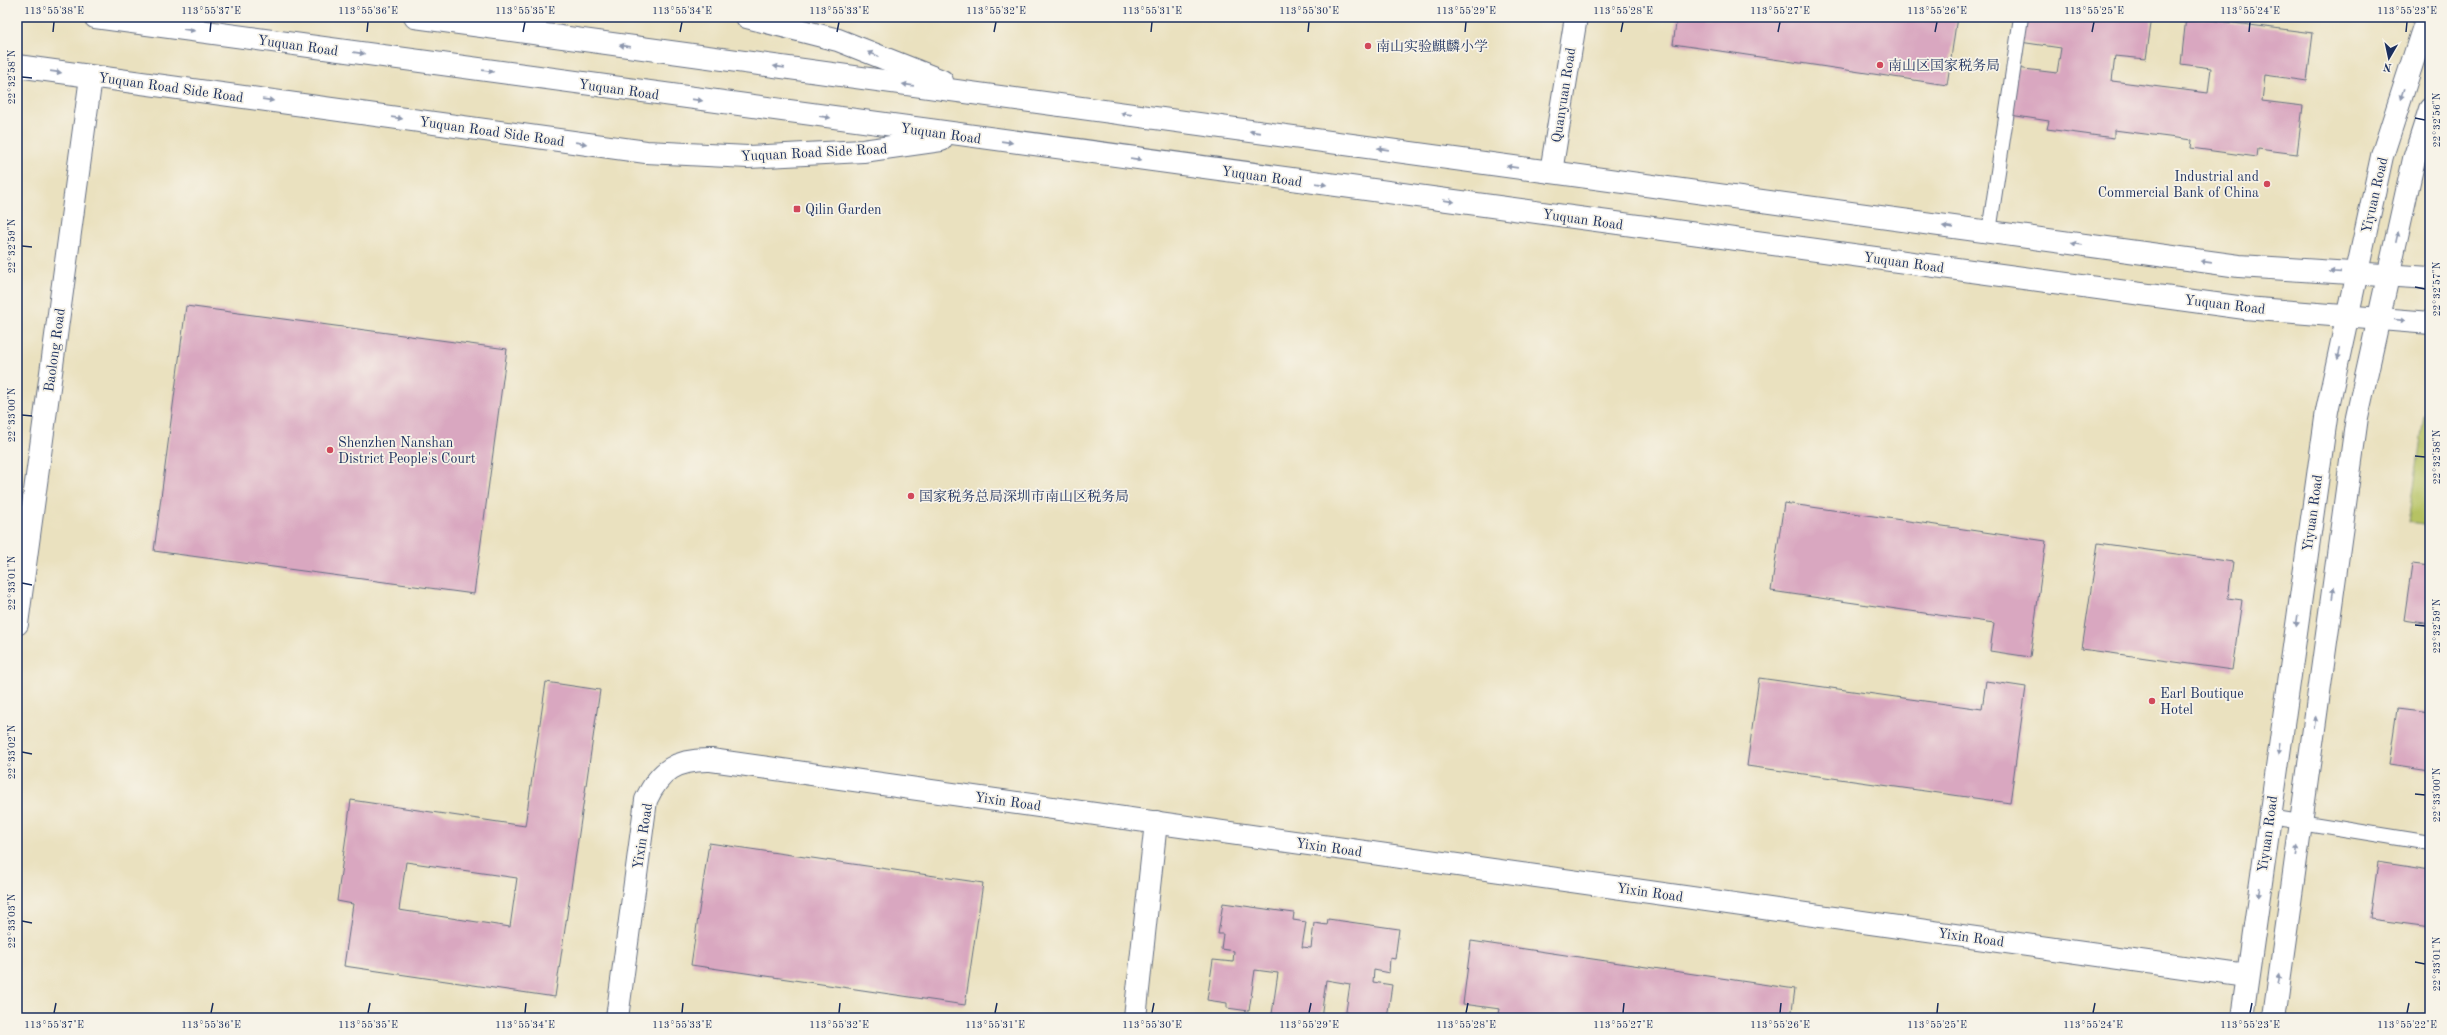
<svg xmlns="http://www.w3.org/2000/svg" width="2447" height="1035" font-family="'Old Standard TT','Noto Serif SC',serif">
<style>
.green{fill:#b6c264;stroke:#687861}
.building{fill:#d9a7c0;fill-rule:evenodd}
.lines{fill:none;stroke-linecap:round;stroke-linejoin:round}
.lane-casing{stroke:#636d80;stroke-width:16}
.street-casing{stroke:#636d80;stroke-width:24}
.secondary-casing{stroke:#636d80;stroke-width:24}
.lane{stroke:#fff;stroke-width:14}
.street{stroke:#fff;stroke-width:22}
.secondary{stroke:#fff;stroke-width:22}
.oneway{fill:#8d97ae}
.ticks{fill:none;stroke:#1b2f5e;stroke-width:1.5}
.poi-dot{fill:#d1495b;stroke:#f7f3e8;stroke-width:1.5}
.labels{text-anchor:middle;stroke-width:3.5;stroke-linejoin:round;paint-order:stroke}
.street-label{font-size:14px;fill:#1b2f5e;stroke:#f7f3e8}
.poi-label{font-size:14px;fill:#1b2f5e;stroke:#f7f3e8;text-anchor:start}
.neatline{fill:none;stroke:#1b2f5e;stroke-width:1.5}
.ticks-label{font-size:10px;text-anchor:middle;fill:#1b2f5e}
</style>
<rect width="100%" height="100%" fill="#f7f3e8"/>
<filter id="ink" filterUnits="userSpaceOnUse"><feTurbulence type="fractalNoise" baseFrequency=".025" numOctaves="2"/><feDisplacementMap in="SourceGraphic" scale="8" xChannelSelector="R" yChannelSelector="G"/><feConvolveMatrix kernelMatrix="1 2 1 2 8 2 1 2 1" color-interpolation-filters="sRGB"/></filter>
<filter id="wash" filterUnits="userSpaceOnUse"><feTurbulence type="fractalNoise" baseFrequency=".012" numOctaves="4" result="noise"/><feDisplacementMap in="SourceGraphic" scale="16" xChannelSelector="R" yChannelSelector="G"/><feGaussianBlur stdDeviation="0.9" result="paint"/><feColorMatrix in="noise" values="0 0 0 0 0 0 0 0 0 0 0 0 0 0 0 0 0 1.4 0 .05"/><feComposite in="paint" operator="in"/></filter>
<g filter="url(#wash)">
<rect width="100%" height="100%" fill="#eae1bf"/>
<path class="green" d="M 2424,416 L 2430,417 L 2430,525 L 2409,522 Z"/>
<g id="blocks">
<g class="building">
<path d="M 1677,17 L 1957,17 L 1947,85 L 1673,44 Z"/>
<path d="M 2023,17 L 2152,17 L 2146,59 L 2115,56 L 2112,81 L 2208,93 L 2211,68 L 2181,64 L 2186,17 L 2313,33 L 2307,81 L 2265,75 L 2262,101 L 2303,106 L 2297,154 L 2258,149 L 2257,157 L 2191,148 L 2192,140 L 2114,130 L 2114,138 L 2047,129 L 2049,121 L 2010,115 L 2016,68 L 2057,73 L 2061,48 L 2020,42 Z"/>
<path d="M 186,306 L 507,349 L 474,594 L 154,551 Z"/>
<path d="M 1784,503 L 2046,541 L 2030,657 L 1990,651 L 1994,623 L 1771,591 Z"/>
<path d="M 2098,543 L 2233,562 L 2228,598 L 2242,600 L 2232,670 L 2082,649 Z"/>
<path d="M 2412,564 L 2430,566 L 2430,624 L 2404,620 Z"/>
<path d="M 1759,678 L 1982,709 L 1986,681 L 2026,687 L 2010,803 L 1747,766 Z"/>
<path d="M 546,682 L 600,690 L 555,997 L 344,966 L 353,904 L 337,901 L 351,800 L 525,826 ZM 406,862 L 517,878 L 510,927 L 399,910 Z"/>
<path d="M 2397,709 L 2430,713 L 2430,771 L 2389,765 Z"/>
<path d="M 709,843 L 983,883 L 965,1005 L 691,965 Z"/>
<path d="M 2378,862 L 2430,870 L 2430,927 L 2370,919 Z"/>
<path d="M 1223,903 L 1294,913 L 1293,920 L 1306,922 L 1302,947 L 1311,948 L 1314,923 L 1327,925 L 1328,919 L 1399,929 L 1395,959 L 1390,958 L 1389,973 L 1374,970 L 1373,982 L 1392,985 L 1387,1018 L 1345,1018 L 1350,984 L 1326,980 L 1321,1018 L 1297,1018 L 1272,1014 L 1278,973 L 1255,970 L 1249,1011 L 1227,1008 L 1227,1003 L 1207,1000 L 1213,960 L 1233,962 L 1234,951 L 1221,949 L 1223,934 L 1218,934 Z"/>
<path d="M 1471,941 L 1795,989 L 1791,1018 L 1498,1018 L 1500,1009 L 1463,1004 Z"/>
</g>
</g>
</g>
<g filter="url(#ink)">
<use href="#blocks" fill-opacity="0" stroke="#636d80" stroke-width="1"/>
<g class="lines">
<g class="lane-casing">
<g id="lane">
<path d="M 1989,232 L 2021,17"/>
<path d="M 2270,817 L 2430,843"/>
</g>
</g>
<g class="street-casing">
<g id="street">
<path d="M 1551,172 L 1576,17"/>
<path d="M 17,624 L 91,77"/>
<path d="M 617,1018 L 646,800 C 660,770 677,759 711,760 L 2247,976"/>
<path d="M 1135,1018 L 1156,822"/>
</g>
</g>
<g class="secondary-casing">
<g id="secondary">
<path d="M 95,17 L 2245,308 L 2430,323"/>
<path d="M 415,17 L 2239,266 L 2430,278"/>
<path d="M 747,17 L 838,40 L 942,81"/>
<path d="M 17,66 L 646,152 L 748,157 L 863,151 L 941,140"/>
<path d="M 2242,1018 L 2327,411 L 2382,156 L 2427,17"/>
<path d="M 2274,1018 L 2357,417 L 2414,159 L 2430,109"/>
</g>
</g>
<use href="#lane" class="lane"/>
<use href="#street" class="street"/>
<use href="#secondary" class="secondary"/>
</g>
<defs><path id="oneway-solid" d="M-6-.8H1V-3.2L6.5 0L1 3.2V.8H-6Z"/></defs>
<g class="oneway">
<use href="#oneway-solid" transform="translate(189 30) rotate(8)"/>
<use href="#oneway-solid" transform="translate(625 46) rotate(-172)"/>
<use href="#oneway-solid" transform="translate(359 53) rotate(8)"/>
<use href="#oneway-solid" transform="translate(873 54) rotate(-159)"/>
<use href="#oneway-solid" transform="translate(779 67) rotate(-172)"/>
<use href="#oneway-solid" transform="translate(488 71) rotate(8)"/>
<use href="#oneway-solid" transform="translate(56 72) rotate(8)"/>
<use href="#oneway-solid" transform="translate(908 85) rotate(-172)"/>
<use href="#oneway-solid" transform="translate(2402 94) rotate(108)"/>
<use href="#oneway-solid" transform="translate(268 100) rotate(8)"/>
<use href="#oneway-solid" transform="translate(697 100) rotate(8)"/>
<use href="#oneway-solid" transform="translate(1126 114) rotate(-172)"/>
<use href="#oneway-solid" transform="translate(825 117) rotate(8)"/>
<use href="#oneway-solid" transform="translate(397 118) rotate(8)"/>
<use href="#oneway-solid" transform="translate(1255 132) rotate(-172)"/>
<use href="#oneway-solid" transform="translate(1007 142) rotate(8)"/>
<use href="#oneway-solid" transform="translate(581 143) rotate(8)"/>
<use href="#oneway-solid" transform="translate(1383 149) rotate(-172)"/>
<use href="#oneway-solid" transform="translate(1136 159) rotate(8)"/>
<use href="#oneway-solid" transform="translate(1512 167) rotate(-172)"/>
<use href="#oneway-solid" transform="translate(1321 184) rotate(8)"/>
<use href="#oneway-solid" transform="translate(1449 201) rotate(8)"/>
<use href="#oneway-solid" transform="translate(1948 227) rotate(-172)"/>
<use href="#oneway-solid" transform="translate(2397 237) rotate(-78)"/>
<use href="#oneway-solid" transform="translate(2077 244) rotate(-172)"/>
<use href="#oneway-solid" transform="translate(2206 262) rotate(-172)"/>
<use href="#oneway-solid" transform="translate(2335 272) rotate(-176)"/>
<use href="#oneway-solid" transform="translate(2400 320) rotate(5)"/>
<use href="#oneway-solid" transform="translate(2339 354) rotate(103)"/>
<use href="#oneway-solid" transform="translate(2333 593) rotate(-82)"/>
<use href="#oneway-solid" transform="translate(2297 621) rotate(98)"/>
<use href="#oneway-solid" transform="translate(2315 722) rotate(-82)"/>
<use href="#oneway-solid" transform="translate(2279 749) rotate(98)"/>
<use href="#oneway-solid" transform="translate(2297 851) rotate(-82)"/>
<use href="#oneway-solid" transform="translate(2259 892) rotate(98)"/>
<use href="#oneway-solid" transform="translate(2279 979) rotate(-82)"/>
</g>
</g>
<path class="ticks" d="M 53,32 L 54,22M 210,32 L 211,22M 367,32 L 368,22M 523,32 L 525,22M 680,32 L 682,22M 837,32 L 839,22M 994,32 L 996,22M 1151,32 L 1152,22M 1308,32 L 1309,22M 1465,32 L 1466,22M 1621,32 L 1623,22M 1778,32 L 1780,22M 1935,32 L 1937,22M 2092,32 L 2094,22M 2249,32 L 2250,22M 2406,32 L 2407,22M 22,77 L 32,78M 2415,118 L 2425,120M 22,246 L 32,247M 2415,287 L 2425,289M 22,415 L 32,416M 2415,456 L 2425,457M 22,583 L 32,585M 2415,625 L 2425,626M 22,752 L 32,754M 2415,794 L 2425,795M 22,921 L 32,923M 2415,962 L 2425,964M 54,1013 L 56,1003M 211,1013 L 213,1003M 368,1013 L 370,1003M 525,1013 L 526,1003M 682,1013 L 683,1003M 839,1013 L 840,1003M 995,1013 L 997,1003M 1152,1013 L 1154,1003M 1309,1013 L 1311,1003M 1466,1013 L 1468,1003M 1623,1013 L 1624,1003M 1780,1013 L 1781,1003M 1937,1013 L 1938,1003M 2093,1013 L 2095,1003M 2250,1013 L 2252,1003M 2407,1013 L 2409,1003"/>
<g class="poi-dot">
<circle cx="1368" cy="46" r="4"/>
<circle cx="1880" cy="65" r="4"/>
<circle cx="2267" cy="184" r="4"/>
<rect x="793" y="205" width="8" height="8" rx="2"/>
<circle cx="330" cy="450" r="4"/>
<circle cx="911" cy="496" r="4"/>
<circle cx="2152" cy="701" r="4"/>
</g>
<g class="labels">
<g class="street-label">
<text transform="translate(298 45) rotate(8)" y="5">Yuquan Road</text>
<text transform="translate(171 87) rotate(8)" y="5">Yuquan Road Side Road</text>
<text transform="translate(619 89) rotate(8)" y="5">Yuquan Road</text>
<text transform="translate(1563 95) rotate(-81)" y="5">Quanyuan Road</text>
<text transform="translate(492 131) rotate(8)" y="5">Yuquan Road Side Road</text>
<text transform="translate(941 133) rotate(8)" y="5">Yuquan Road</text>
<text transform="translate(814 152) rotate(-3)" y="5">Yuquan Road Side Road</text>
<text transform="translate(1262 176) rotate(8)" y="5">Yuquan Road</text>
<text transform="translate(2374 195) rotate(-77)" y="5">Yiyuan Road</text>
<text transform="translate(1583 219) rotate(8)" y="5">Yuquan Road</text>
<text transform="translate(1904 262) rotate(8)" y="5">Yuquan Road</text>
<text transform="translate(2225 304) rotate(7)" y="5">Yuquan Road</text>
<text transform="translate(54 350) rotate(-82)" y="5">Baolong Road</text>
<text transform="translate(2312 513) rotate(-82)" y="5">Yiyuan Road</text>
<text transform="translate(1008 801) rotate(8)" y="5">Yixin Road</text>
<text transform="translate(2267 834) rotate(-82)" y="5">Yiyuan Road</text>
<text transform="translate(642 836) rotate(-81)" y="5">Yixin Road</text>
<text transform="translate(1329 847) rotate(8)" y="5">Yixin Road</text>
<text transform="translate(1650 892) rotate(8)" y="5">Yixin Road</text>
<text transform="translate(1971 937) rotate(8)" y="5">Yixin Road</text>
</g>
<g class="poi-label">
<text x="1376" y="51">南山实验麒麟小学</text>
<text x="1888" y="70">南山区国家税务局</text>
<text x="2259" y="181" text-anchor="end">Industrial and<tspan x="2259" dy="16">Commercial Bank of China</tspan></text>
<text x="805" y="214">Qilin Garden</text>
<text x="338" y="447">Shenzhen Nanshan<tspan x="338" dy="16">District People's Court</tspan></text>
<text x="919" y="501">国家税务总局深圳市南山区税务局</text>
<text x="2160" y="698">Earl Boutique<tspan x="2160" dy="16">Hotel</tspan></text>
</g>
</g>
<rect width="2447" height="1035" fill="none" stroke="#f7f3e8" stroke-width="44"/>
<g transform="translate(2389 58) rotate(189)" stroke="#f7f3e8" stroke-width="3" paint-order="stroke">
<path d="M0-3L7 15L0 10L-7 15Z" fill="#1b2f5e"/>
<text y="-6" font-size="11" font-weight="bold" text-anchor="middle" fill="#1b2f5e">N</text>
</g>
<rect x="22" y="22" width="2403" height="991" class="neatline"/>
<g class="ticks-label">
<text x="54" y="14">113°55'38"E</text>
<text x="211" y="14">113°55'37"E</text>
<text x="368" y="14">113°55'36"E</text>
<text x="525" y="14">113°55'35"E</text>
<text x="682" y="14">113°55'34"E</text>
<text x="839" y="14">113°55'33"E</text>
<text x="996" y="14">113°55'32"E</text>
<text x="1152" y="14">113°55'31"E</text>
<text x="1309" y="14">113°55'30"E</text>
<text x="1466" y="14">113°55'29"E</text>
<text x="1623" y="14">113°55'28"E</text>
<text x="1780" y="14">113°55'27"E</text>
<text x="1937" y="14">113°55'26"E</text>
<text x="2094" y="14">113°55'25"E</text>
<text x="2250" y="14">113°55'24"E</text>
<text x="2407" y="14">113°55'23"E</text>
<text transform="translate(11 77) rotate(-90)" y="4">22°32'58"N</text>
<text transform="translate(2436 120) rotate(-90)" y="4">22°32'56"N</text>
<text transform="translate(11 246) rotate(-90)" y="4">22°32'59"N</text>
<text transform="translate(2436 289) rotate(-90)" y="4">22°32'57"N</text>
<text transform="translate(11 415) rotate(-90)" y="4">22°33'00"N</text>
<text transform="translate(2436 457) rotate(-90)" y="4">22°32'58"N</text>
<text transform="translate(11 583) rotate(-90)" y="4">22°33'01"N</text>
<text transform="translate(2436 626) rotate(-90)" y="4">22°32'59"N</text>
<text transform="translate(11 752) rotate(-90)" y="4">22°33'02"N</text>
<text transform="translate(2436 795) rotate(-90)" y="4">22°33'00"N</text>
<text transform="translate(11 921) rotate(-90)" y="4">22°33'03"N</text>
<text transform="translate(2436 964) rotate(-90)" y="4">22°33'01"N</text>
<text x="54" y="1028">113°55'37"E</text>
<text x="211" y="1028">113°55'36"E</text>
<text x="368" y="1028">113°55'35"E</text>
<text x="525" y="1028">113°55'34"E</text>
<text x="682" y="1028">113°55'33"E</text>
<text x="839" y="1028">113°55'32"E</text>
<text x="995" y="1028">113°55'31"E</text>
<text x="1152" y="1028">113°55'30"E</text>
<text x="1309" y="1028">113°55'29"E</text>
<text x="1466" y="1028">113°55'28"E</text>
<text x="1623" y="1028">113°55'27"E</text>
<text x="1780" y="1028">113°55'26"E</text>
<text x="1937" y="1028">113°55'25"E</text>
<text x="2093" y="1028">113°55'24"E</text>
<text x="2250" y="1028">113°55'23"E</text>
<text x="2407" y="1028">113°55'22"E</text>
</g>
</svg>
